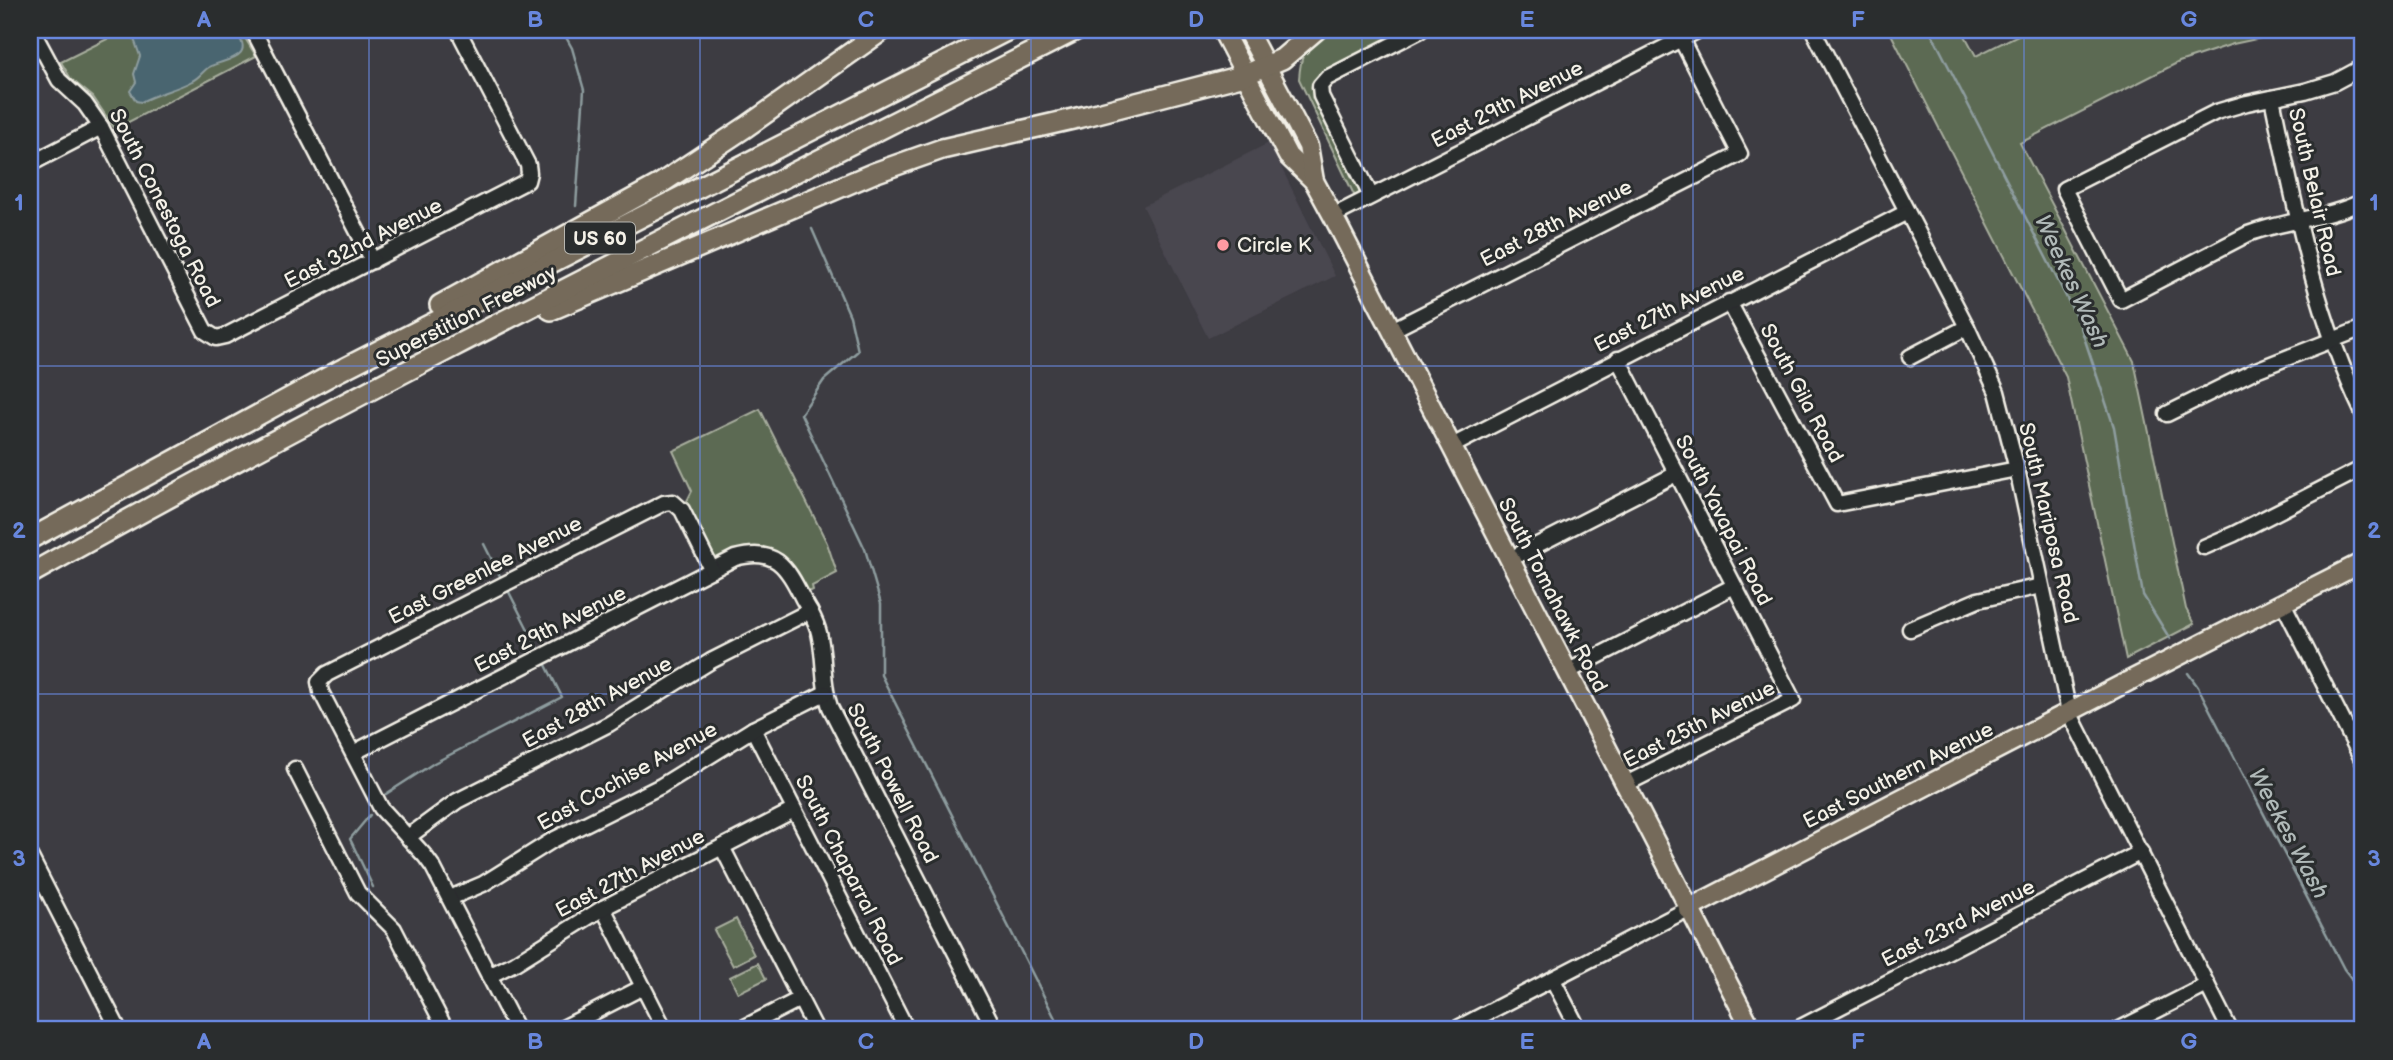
<svg xmlns="http://www.w3.org/2000/svg" width="2393" height="1060" font-family="'Balsamiq Sans',sans-serif">
<style>
.built{fill:#4a4750}
.green{fill:#5c6a53;stroke:#a8ae9e;stroke-width:2}
.water{fill:#4a656f;stroke:#8e9d9f;stroke-width:2}
.lines{fill:none;stroke-linecap:round;stroke-linejoin:round}
.stream{stroke:#8e9d9f;stroke-width:2.5}
.minor-casing{stroke:#f4f1e8;stroke-width:19}
.major-casing{stroke:#f4f1e8;stroke-width:23}
.highway-casing{stroke:#f4f1e8;stroke-width:24}
.minor{stroke:#2a2d2e;stroke-width:14}
.major{stroke:#746a5a;stroke-width:18}
.highway{stroke:#746a5a;stroke-width:19}
.grid{fill:none;stroke:#6887de;stroke-width:2;stroke-opacity:0.55}
.poi-dot{fill:#ff9aa2;stroke:#2a2d2e;stroke-width:2.5}
.labels{text-anchor:middle;stroke-width:6;stroke-linejoin:round;paint-order:stroke}
.shield{fill:#2a2d2e;stroke:#b7b6b0;stroke-width:2}
.shield-label{font-size:19px;font-weight:bold;fill:#f4f1e8}
.street-label{font-size:21px;fill:#f4f1e8;stroke:#2a2d2e}
.poi-label{font-size:21px;fill:#f4f1e8;stroke:#2a2d2e;text-anchor:start}
.water-label{font-size:23px;font-style:italic;fill:#b0b9b8;stroke:#2a2d2e}
.neatline{fill:none;stroke:#6887de;stroke-width:2.5}
.grid-label{font-size:23px;text-anchor:middle;font-weight:bold;fill:#6887de}
</style>
<rect width="100%" height="100%" fill="#3d3c42"/>
<filter id="ink" filterUnits="userSpaceOnUse"><feTurbulence type="fractalNoise" baseFrequency=".0143" numOctaves="2"/><feDisplacementMap in="SourceGraphic" scale="14" xChannelSelector="R" yChannelSelector="G"/><feConvolveMatrix kernelMatrix="1 2 1 2 8 2 1 2 1" color-interpolation-filters="sRGB"/></filter>
<g filter="url(#ink)">
<path class="built" d="M 1269,143 L 1335,276 L 1208,338 L 1143,206 Z"/>
<g class="green">
<path d="M 125,30 L 240,30 L 256,56 L 115,129 L 93,97 L 71,79 L 61,62 Z"/>
<path d="M 1327,30 L 1408,30 L 1314,89 L 1316,101 L 1360,187 L 1360,192 L 1356,199 L 1299,79 C 1301,49 1306,49 1327,30 Z"/>
<path d="M 1889,30 L 1962,30 L 1976,56 L 2028,30 L 2298,30 L 2233,44 L 2179,62 L 2020,143 L 2134,361 L 2186,609 L 2194,624 L 2126,659 L 2066,377 Z"/>
<path d="M 760,409 L 827,543 L 837,573 L 812,586 L 813,590 L 807,593 L 789,564 L 716,560 L 710,554 L 686,503 L 692,491 L 673,451 Z"/>
<path d="M 736,919 L 754,955 L 733,966 L 714,930 Z"/>
<path d="M 758,963 L 766,979 L 738,993 L 730,977 Z"/>
</g>
<path class="water" d="M 147,30 L 234,30 C 259,59 224,59 209,67 C 203,71 199,78 192,81 C 176,90 157,93 141,102 L 136,101 L 130,91 L 136,82 L 134,74 L 140,56 L 133,36 Z"/>
<g class="lines">
<g class="stream">
<path d="M 562,30 L 572,48 L 584,90 L 576,206"/>
<path d="M 1930,30 L 2079,322 L 2114,427 L 2143,595 L 2170,639"/>
<path d="M 812,229 L 850,316 L 858,351 L 824,380 L 801,414 L 865,549 L 881,604 L 881,675 L 1061,1030"/>
<path d="M 484,544 L 500,576"/>
<path d="M 509,592 L 538,649"/>
<path d="M 2188,673 L 2198,687 L 2344,969 L 2351,978 L 2363,1008"/>
<path d="M 386,794 L 434,763 L 562,697 L 546,665"/>
<path d="M 370,815 L 350,839 L 373,887"/>
</g>
<g class="minor-casing">
<g id="minor">
<path d="M 32,30 L 59,80 L 85,104 L 101,127 L 205,331 L 216,338 L 225,336 L 527,181 L 529,173 L 528,165 L 458,30"/>
<path d="M 253,30 L 373,261"/>
<path d="M 1813,30 L 1967,327 L 1997,392 L 2017,469 L 2069,712 L 2230,1030"/>
<path d="M 2363,67 L 2335,82 L 2305,91 L 2247,103 L 2216,112 L 2064,189 L 2121,300 L 2248,234 C 2285,220 2327,219 2363,201"/>
<path d="M 2272,98 C 2295,207 2314,312 2363,413"/>
<path d="M 30,164 L 101,127"/>
<path d="M 1371,196 L 1321,96 L 1320,86 L 1327,78 L 1421,30"/>
<path d="M 1333,216 L 1699,30"/>
<path d="M 1729,302 L 1837,504 L 2017,469"/>
<path d="M 1392,330 L 1740,154 L 1681,39"/>
<path d="M 1910,357 L 1967,327"/>
<path d="M 1618,359 L 1793,700 L 1624,785"/>
<path d="M 2167,414 L 2256,370 L 2363,328"/>
<path d="M 1452,446 L 1907,212"/>
<path d="M 2204,547 L 2234,534 L 2363,468"/>
<path d="M 1510,559 L 1676,474"/>
<path d="M 2283,603 L 2363,761"/>
<path d="M 1910,629 L 1978,600 L 2041,586"/>
<path d="M 1567,672 L 1734,586"/>
<path d="M 753,729 L 907,1030"/>
<path d="M 353,753 L 735,558 C 775,547 786,565 803,599 C 810,611 818,624 820,638 C 825,661 822,684 830,707 L 995,1030"/>
<path d="M 295,769 L 358,893 L 394,929 L 446,1030"/>
<path d="M 408,837 L 457,801 L 609,724 L 711,661 L 810,611"/>
<path d="M 722,847 L 816,1030"/>
<path d="M 30,856 L 119,1030"/>
<path d="M 450,898 L 483,884 L 553,840 L 661,786 L 753,729 L 825,693"/>
<path d="M 603,908 L 665,1030"/>
<path d="M 489,976 L 515,963 L 603,908 L 794,810"/>
<path d="M 1553,980 L 1579,1030"/>
<path d="M 517,1030 L 433,867 L 425,856 L 381,808 L 321,692 L 319,682 L 327,674 L 664,503 L 673,502 L 682,510 L 712,570"/>
<path d="M 559,1030 L 643,987"/>
<path d="M 739,1030 L 800,999"/>
<path d="M 1454,1030 L 1688,909"/>
<path d="M 1795,1030 L 2141,852"/>
<path d="M 2118,1030 L 2207,985"/>
</g>
</g>
<g class="major-casing">
<g id="major">
<path d="M 1222,30 L 1288,156 L 1314,181 L 1333,216 L 1752,1030"/>
<path d="M 1247,30 L 1308,146 L 1314,181"/>
<path d="M 1688,909 L 2127,682 L 2363,562"/>
</g>
</g>
<g class="highway-casing">
<g id="highway">
<path d="M 440,305 L 660,184 L 746,127 L 883,30"/>
<path d="M 551,310 L 874,173 L 942,149 L 1086,116 L 1245,75 L 1282,59 L 1316,30"/>
<path d="M 30,539 L 339,371 L 1008,30"/>
<path d="M 30,574 C 373,382 726,208 1076,30"/>
</g>
</g>
<use href="#minor" class="minor"/>
<use href="#major" class="major"/>
<use href="#highway" class="highway"/>
</g>
</g>
<path class="grid" d="M 369,30 L 369,1030M 700,30 L 700,1030M 1031,30 L 1031,1030M 1362,30 L 1362,1030M 1693,30 L 1693,1030M 2024,30 L 2024,1030M 30,366 L 2363,366M 30,694 L 2363,694"/>
<circle class="poi-dot" cx="1223" cy="245" r="7"/>
<g class="labels">
<rect class="shield" x="565" y="222.5" width="70" height="31" rx="5"/>
<g class="shield-label">
<text x="600" y="245">US 60</text>
</g>
<g class="street-label">
<text transform="translate(1507 104) rotate(-27)" y="7">East 29th Avenue</text>
<text transform="translate(2315 192) rotate(77)" y="7">South Belair Road</text>
<text transform="translate(165 208) rotate(63)" y="7">South Conestoga Road</text>
<text transform="translate(1556 223) rotate(-27)" y="7">East 28th Avenue</text>
<text transform="translate(363 243) rotate(-27)" y="7">East 32nd Avenue</text>
<text transform="translate(1669 309) rotate(-27)" y="7">East 27th Avenue</text>
<text transform="translate(466 316) rotate(-27)" y="7">Superstition Freeway</text>
<text transform="translate(1802 393) rotate(62)" y="7">South Gila Road</text>
<text transform="translate(1724 520) rotate(63)" y="7">South Yavapai Road</text>
<text transform="translate(2049 523) rotate(77)" y="7">South Mariposa Road</text>
<text transform="translate(485 570) rotate(-27)" y="7">East Greenlee Avenue</text>
<text transform="translate(1553 595) rotate(63)" y="7">South Tomahawk Road</text>
<text transform="translate(550 629) rotate(-27)" y="7">East 29th Avenue</text>
<text transform="translate(597 702) rotate(-29)" y="7">East 28th Avenue</text>
<text transform="translate(1699 724) rotate(-27)" y="7">East 25th Avenue</text>
<text transform="translate(1898 775) rotate(-27)" y="7">East Southern Avenue</text>
<text transform="translate(627 776) rotate(-29)" y="7">East Cochise Avenue</text>
<text transform="translate(893 783) rotate(63)" y="7">South Powell Road</text>
<text transform="translate(849 870) rotate(63)" y="7">South Chaparral Road</text>
<text transform="translate(630 873) rotate(-28)" y="7">East 27th Avenue</text>
<text transform="translate(1958 923) rotate(-27)" y="7">East 23rd Avenue</text>
</g>
<g class="poi-label">
<text x="1237" y="252">Circle K</text>
</g>
<g class="water-label">
<text transform="translate(2072 281) rotate(65)" y="8">Weekes Wash</text>
<text transform="translate(2289 833) rotate(62)" y="8">Weekes Wash</text>
</g>
</g>
<rect width="2393" height="1060" fill="none" stroke="#2a2d2e" stroke-width="77"/>
<rect x="38" y="38" width="2316" height="983" class="neatline"/>
<g class="grid-label">
<text x="204" y="27">A</text>
<text x="535" y="27">B</text>
<text x="866" y="27">C</text>
<text x="1196" y="27">D</text>
<text x="1527" y="27">E</text>
<text x="1858" y="27">F</text>
<text x="2189" y="27">G</text>
<text x="19" y="210">1</text>
<text x="2374" y="210">1</text>
<text x="19" y="538">2</text>
<text x="2374" y="538">2</text>
<text x="19" y="866">3</text>
<text x="2374" y="866">3</text>
<text x="204" y="1049">A</text>
<text x="535" y="1049">B</text>
<text x="866" y="1049">C</text>
<text x="1196" y="1049">D</text>
<text x="1527" y="1049">E</text>
<text x="1858" y="1049">F</text>
<text x="2189" y="1049">G</text>
</g>
</svg>
